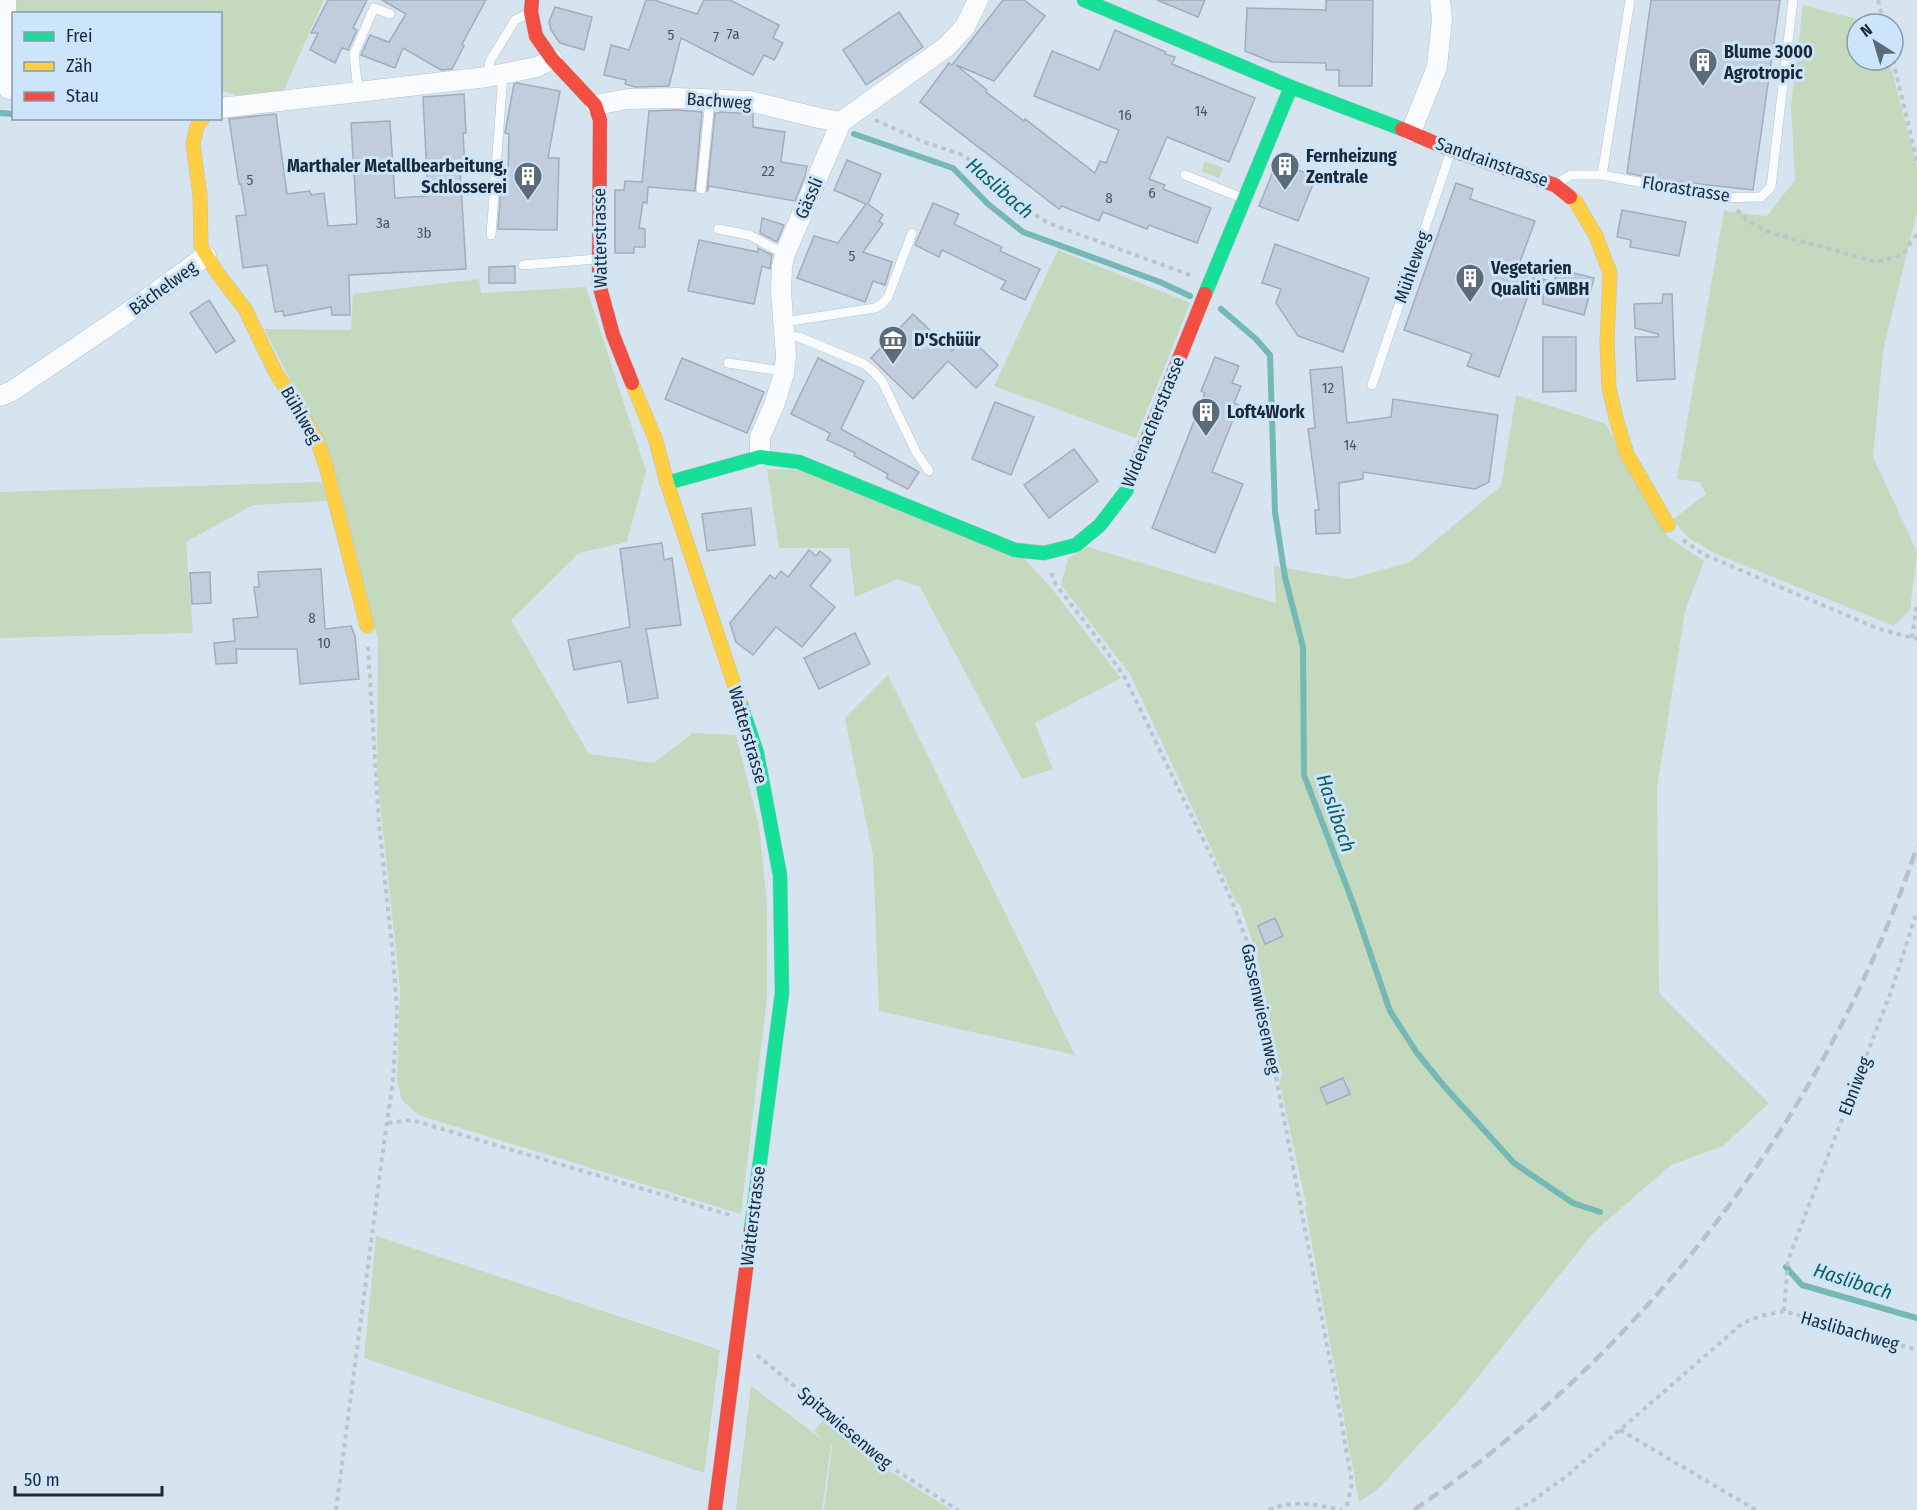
<svg xmlns="http://www.w3.org/2000/svg" width="1917" height="1510" font-family="'Fira Sans Condensed',sans-serif">
<style>
.green{fill:#c5d9be}
.lines{fill:none;stroke-linecap:round;stroke-linejoin:round}
.stream{stroke:#74b9b6;stroke-width:6}
.building{fill:#c1cddc;stroke:#a2acba;stroke-width:1.5}
.lane-casing{stroke:#b4c2cf;stroke-width:10}
.street-casing{stroke:#b4c2cf;stroke-width:21}
.fast-casing{stroke:#b4c2cf;stroke-width:15}
.slow-casing{stroke:#b4c2cf;stroke-width:15}
.jam-casing{stroke:#b4c2cf;stroke-width:15}
.path{stroke:#bec4c9;stroke-width:4;stroke-dasharray:4.5 4.5;stroke-linecap:butt}
.lane{stroke:#f9fbfd;stroke-width:9}
.street{stroke:#f9fbfd;stroke-width:20}
.fast{stroke:#16e098;stroke-width:14}
.slow{stroke:#ffcf43;stroke-width:14}
.jam{stroke:#f24e42;stroke-width:14}
.rail{stroke:#bcc0c4;stroke-width:4.5;stroke-dasharray:12 6;stroke-linecap:butt}
.labels{text-anchor:middle;stroke-width:6;stroke-linejoin:round;paint-order:stroke}
.number-label{font-size:15px;fill:#465564}
.poi-label{font-size:18px;font-weight:bold;fill:#1a2a38;stroke:#cce5fb;text-anchor:start}
.street-label{font-size:18px;fill:#1a2a38;stroke:#cce5fb}
.water-label{font-size:20px;font-style:italic;fill:#105e57;stroke:#cce5fb}
</style>
<rect width="100%" height="100%" fill="#d6e4f0"/>
<g class="green">
<path d="M 16,0 L 324,0 L 282,94 L 250,98 L 221,91 L 220,14 L 16,13 Z"/>
<path d="M 1803,5 L 1875,24 L 1857,24 L 1857,60 L 1889,60 L 1917,166 L 1917,212 L 1883,351 L 1873,457 L 1917,552 L 1910,610 L 1894,626 L 1714,553 L 1689,538 L 1672,520 L 1706,494 L 1700,482 L 1677,479 L 1724,211 L 1767,216 L 1795,180 L 1791,106 Z"/>
<path d="M 1205,161 L 1223,168 L 1219,178 L 1201,171 Z"/>
<path d="M 1058,250 L 1190,303 L 1136,438 L 994,386 Z"/>
<path d="M 479,279 L 481,293 L 586,287 L 646,471 L 627,542 L 579,553 L 511,620 L 589,754 L 654,763 L 693,733 L 736,735 L 759,826 L 767,904 L 767,997 L 741,1214 L 418,1115 L 402,1100 L 397,1081 L 400,989 L 377,773 L 378,640 L 326,449 L 264,329 L 351,330 L 353,294 Z"/>
<path d="M 1516,395 L 1606,424 L 1668,537 L 1704,561 L 1685,611 L 1657,788 L 1659,993 L 1769,1103 L 1723,1146 L 1671,1165 L 1594,1232 L 1458,1402 L 1379,1488 L 1359,1502 L 1305,1206 L 1311,1203 L 1306,1204 L 1279,1080 L 1281,1079 L 1257,955 L 1239,903 L 1237,904 L 1130,674 L 1061,585 L 1068,558 L 1088,547 L 1276,603 L 1274,566 L 1349,579 L 1410,562 L 1501,486 Z"/>
<path d="M 767,469 L 799,470 L 1024,558 L 1052,589 L 1121,678 L 1035,723 L 1053,769 L 1022,779 L 920,587 L 898,579 L 855,597 L 849,548 L 779,548 Z"/>
<path d="M 321,482 L 329,501 L 253,505 L 186,542 L 193,633 L 0,638 L 0,492 Z"/>
<path d="M 888,675 L 1075,1055 L 879,1011 L 873,856 L 845,718 Z"/>
<path d="M 376,1236 L 720,1350 L 704,1473 L 364,1358 Z"/>
<path d="M 751,1386 L 823,1440 L 814,1431 L 827,1415 L 891,1472 L 951,1510 L 824,1510 L 832,1447 L 831,1445 L 822,1510 L 736,1510 Z"/>
</g>
<g class="lines">
<g class="stream">
<path d="M 0,113 L 14,114"/>
<path d="M 854,134 L 953,168 L 988,204 L 1023,232 L 1160,282 L 1190,296"/>
<path d="M 1221,309 L 1256,339 L 1270,355 L 1275,512 L 1285,577 L 1303,647 L 1304,775 L 1353,903 L 1390,1011 L 1417,1053 L 1444,1086 L 1514,1163 L 1573,1203 L 1600,1212"/>
<path d="M 1786,1267 L 1802,1285 L 1917,1318"/>
</g>
</g>
<g class="building">
<path d="M 328,0 L 367,0 L 353,28 L 357,30 L 348,50 L 342,48 L 335,63 L 310,50 L 318,33 L 311,33 Z"/>
<path d="M 382,0 L 486,0 L 462,44 L 464,46 L 452,69 L 441,70 L 403,48 L 395,68 L 361,55 L 370,35 L 389,42 L 406,14 Z"/>
<path d="M 646,0 L 654,0 L 697,14 L 704,0 L 730,0 L 779,25 L 773,38 L 783,43 L 774,60 L 764,55 L 753,75 L 681,38 L 669,86 L 635,87 L 625,84 L 626,80 L 604,75 L 611,45 L 629,50 Z"/>
<path d="M 1003,0 L 1024,0 L 1045,16 L 994,81 L 956,65 L 987,90 L 986,92 L 1024,121 L 1025,119 L 1095,173 L 1100,161 L 1106,163 L 1119,130 L 1034,96 L 1052,51 L 1099,70 L 1115,30 L 1166,52 L 1165,54 L 1175,57 L 1172,64 L 1255,98 L 1229,162 L 1167,137 L 1149,179 L 1165,185 L 1163,189 L 1211,208 L 1197,243 L 1149,225 L 1147,229 L 1103,212 L 1099,221 L 1062,206 L 1059,209 L 920,102 L 949,63 L 952,65 Z"/>
<path d="M 1157,0 L 1205,0 L 1198,17 Z"/>
<path d="M 1326,0 L 1373,0 L 1372,86 L 1339,86 L 1339,70 L 1326,70 L 1326,63 L 1272,62 L 1245,51 L 1247,8 L 1326,10 Z"/>
<path d="M 1651,0 L 1780,0 L 1753,190 L 1662,180 L 1627,173 Z"/>
<path d="M 555,7 L 592,17 L 584,50 L 560,43 L 551,30 L 549,22 Z"/>
<path d="M 899,12 L 923,47 L 866,85 L 843,50 Z"/>
<path d="M 517,83 L 560,91 L 548,158 L 559,158 L 557,230 L 498,229 L 502,174 L 508,174 L 509,134 L 505,133 L 514,84 Z"/>
<path d="M 464,94 L 466,133 L 463,133 L 465,168 L 460,168 L 466,269 L 349,275 L 350,315 L 332,315 L 331,307 L 284,316 L 283,311 L 275,312 L 267,265 L 243,268 L 236,216 L 246,215 L 241,184 L 239,184 L 229,119 L 276,114 L 287,194 L 310,191 L 311,195 L 324,193 L 328,226 L 357,224 L 351,123 L 390,121 L 395,198 L 428,196 L 423,97 Z"/>
<path d="M 676,110 L 702,112 L 695,191 L 648,187 L 647,203 L 643,202 L 639,228 L 645,229 L 645,247 L 634,247 L 634,253 L 615,253 L 615,190 L 624,190 L 625,181 L 642,182 L 649,111 Z"/>
<path d="M 720,112 L 753,114 L 753,127 L 785,132 L 781,162 L 807,166 L 805,176 L 795,201 L 709,186 L 707,192 L 715,113 L 720,113 Z"/>
<path d="M 847,160 L 881,174 L 868,204 L 883,215 L 879,221 L 883,224 L 863,252 L 892,262 L 885,285 L 873,281 L 865,302 L 797,278 L 814,236 L 838,243 L 866,204 L 834,190 Z"/>
<path d="M 1277,162 L 1316,177 L 1298,221 L 1259,206 Z"/>
<path d="M 1456,183 L 1473,189 L 1470,199 L 1535,221 L 1517,270 L 1535,276 L 1499,377 L 1467,366 L 1472,354 L 1404,330 Z"/>
<path d="M 933,203 L 959,214 L 954,224 L 1002,247 L 1000,251 L 1040,269 L 1025,300 L 1001,289 L 1006,281 L 942,250 L 939,257 L 915,245 Z"/>
<path d="M 1622,210 L 1686,222 L 1679,256 L 1630,247 L 1631,240 L 1617,237 Z"/>
<path d="M 762,218 L 784,225 L 777,242 L 760,233 Z"/>
<path d="M 699,240 L 758,252 L 758,248 L 772,255 L 770,269 L 762,266 L 754,304 L 688,291 Z"/>
<path d="M 1275,244 L 1369,278 L 1343,352 L 1298,336 L 1276,303 L 1281,289 L 1262,283 Z"/>
<path d="M 515,266 L 515,283 L 489,283 L 489,267 Z"/>
<path d="M 1557,269 L 1594,278 L 1584,315 L 1543,304 L 1543,279 L 1554,283 Z"/>
<path d="M 1663,294 L 1672,294 L 1675,379 L 1637,381 L 1635,337 L 1658,337 L 1658,334 L 1635,328 L 1634,304 L 1662,303 Z"/>
<path d="M 209,300 L 235,341 L 216,353 L 190,313 Z"/>
<path d="M 913,314 L 952,351 L 967,335 L 998,365 L 976,388 L 948,361 L 913,399 L 871,358 Z"/>
<path d="M 1543,337 L 1576,337 L 1576,391 L 1543,392 Z"/>
<path d="M 1215,357 L 1239,366 L 1232,383 L 1241,386 L 1234,403 L 1239,405 L 1212,472 L 1243,484 L 1215,553 L 1152,528 L 1205,393 L 1201,391 Z"/>
<path d="M 682,358 L 764,392 L 747,433 L 665,399 Z"/>
<path d="M 818,358 L 864,381 L 841,429 L 919,472 L 908,489 L 886,478 L 888,474 L 854,456 L 855,453 L 827,440 L 830,433 L 791,414 Z"/>
<path d="M 1342,367 L 1347,423 L 1391,417 L 1393,399 L 1498,415 L 1489,482 L 1475,489 L 1363,472 L 1363,479 L 1339,483 L 1340,533 L 1316,534 L 1315,510 L 1319,510 L 1308,429 L 1315,428 L 1310,370 Z"/>
<path d="M 995,402 L 1034,417 L 1011,475 L 972,459 Z"/>
<path d="M 1074,449 L 1098,481 L 1049,518 L 1024,485 Z"/>
<path d="M 751,508 L 755,545 L 707,551 L 702,514 Z"/>
<path d="M 662,543 L 664,560 L 672,558 L 681,625 L 646,629 L 658,698 L 628,703 L 621,661 L 574,670 L 568,640 L 630,627 L 620,549 Z"/>
<path d="M 809,550 L 816,556 L 820,551 L 831,560 L 810,586 L 835,607 L 802,647 L 776,627 L 753,655 L 736,642 L 730,623 L 770,575 L 775,579 L 781,571 L 788,577 Z"/>
<path d="M 321,569 L 325,629 L 351,626 L 355,636 L 359,679 L 300,684 L 297,649 L 236,649 L 237,663 L 216,664 L 214,643 L 235,641 L 233,619 L 258,617 L 254,587 L 259,587 L 258,572 Z"/>
<path d="M 210,572 L 211,603 L 192,604 L 190,573 Z"/>
<path d="M 855,633 L 870,664 L 819,689 L 804,658 Z"/>
<path d="M 1275,918 L 1283,936 L 1265,944 L 1258,926 Z"/>
<path d="M 1343,1078 L 1350,1094 L 1327,1104 L 1320,1088 Z"/>
</g>
<g class="lines">
<g class="lane-casing">
<g id="lane">
<path d="M 487,77 L 490,61 L 515,20 L 528,14"/>
<path d="M 358,92 L 354,54 L 374,8 L 390,14"/>
<path d="M 1185,175 L 1242,198"/>
<path d="M 1602,175 L 1630,0"/>
<path d="M 1557,183 L 1571,175 L 1602,175 L 1723,198 L 1761,197 L 1771,187 L 1793,0"/>
<path d="M 701,189 L 710,100"/>
<path d="M 718,229 L 749,235 L 785,254"/>
<path d="M 491,235 L 503,74"/>
<path d="M 523,265 L 596,259"/>
<path d="M 784,322 L 875,308 L 882,304 L 888,297 L 912,233"/>
<path d="M 785,336 L 799,337 L 864,364 L 874,372 L 882,381 L 916,452 L 929,471"/>
<path d="M 728,363 L 775,370 L 784,374"/>
<path d="M 1372,385 L 1451,151"/>
</g>
</g>
<g class="street-casing">
<g id="street">
<path d="M 6,0 L 9,89"/>
<path d="M 595,105 L 628,99 L 676,98 L 749,101 L 819,118 L 841,122"/>
<path d="M 220,108 L 487,77 L 537,67 L 552,59"/>
<path d="M 1411,132 L 1437,67 L 1442,19 L 1440,0"/>
<path d="M 0,396 L 12,391 L 123,316 L 206,256"/>
<path d="M 760,457 L 760,437 L 774,405 L 784,374 L 786,356 L 781,292 L 782,266 L 785,254 L 841,122 L 946,47 L 965,27 L 978,0"/>
</g>
</g>
<g class="fast-casing">
<g id="fast">
<path d="M 1084,0 L 1291,87 L 1402,129"/>
<path d="M 1205,294 L 1291,87"/>
<path d="M 667,483 L 760,457 L 799,462 L 1015,550 L 1044,553 L 1076,545 L 1100,525 L 1126,491 L 1130,481"/>
<path d="M 740,702 L 757,753 L 780,875 L 782,993 L 751,1230"/>
</g>
</g>
<g class="slow-casing">
<g id="slow">
<path d="M 203,118 L 197,126 L 193,144 L 200,196 L 201,246 L 216,271 L 245,309 L 275,371 L 317,440 L 326,466 L 367,626"/>
<path d="M 1570,197 L 1576,202 L 1596,236 L 1610,273 L 1607,342 L 1609,388 L 1617,422 L 1627,454 L 1668,525"/>
<path d="M 632,383 L 656,441 L 667,483 L 740,702"/>
</g>
</g>
<g class="jam-casing">
<g id="jam">
<path d="M 532,0 L 531,12 L 536,36 L 552,59 L 595,105 L 600,120 L 599,284 L 613,335 L 632,383"/>
<path d="M 1402,129 L 1451,150 L 1555,185 L 1570,197"/>
<path d="M 1130,481 L 1205,294"/>
<path d="M 715,1510 L 751,1230"/>
</g>
</g>
<g class="path">
<path d="M 1878,0 L 1884,24"/>
<path d="M 1893,60 L 1917,161"/>
<path d="M 875,120 L 924,142 L 960,154 L 982,167 L 1023,207 L 1048,223 L 1190,275"/>
<path d="M 1737,210 L 1748,221 L 1769,232 L 1876,262 L 1902,255 L 1917,234"/>
<path d="M 1683,540 L 1705,555 L 1879,629 L 1917,639"/>
<path d="M 1051,573 L 1056,585 L 1092,631 L 1124,676 L 1214,862 L 1232,901 L 1249,947 L 1265,1019 L 1340,1414 L 1352,1483 L 1346,1510"/>
<path d="M 1912,638 L 1917,603"/>
<path d="M 388,1123 L 412,1120 L 730,1215"/>
<path d="M 1784,1311 L 1788,1260 L 1892,989 L 1917,911"/>
<path d="M 757,1355 L 894,1469 L 958,1510"/>
<path d="M 1620,1430 L 1756,1510"/>
<path d="M 336,1510 L 384,1143 L 393,1081 L 397,1012 L 393,956 L 379,824 L 368,647"/>
<path d="M 1269,1510 C 1293,1499 1318,1505 1342,1510"/>
<path d="M 1516,1510 L 1531,1502 L 1568,1475 L 1743,1323 L 1761,1316 L 1784,1311 L 1917,1350"/>
</g>
<use href="#lane" class="lane"/>
<use href="#street" class="street"/>
<use href="#fast" class="fast"/>
<use href="#slow" class="slow"/>
<use href="#jam" class="jam"/>
<path class="rail" d="M 1414,1510 C 1647,1350 1826,1115 1917,847"/>
</g>
<defs>
<g id="building-pin" transform="scale(1.5)"><path d="M0 17L-7.5 6A9.5 9.5 0 1 1 7.5 6Z" fill="#5c6b78" stroke="#cce5fb"/><path d="M-4-6H4V6H1V3H-1V6H-4ZM-2.5-4.3h1.7v1.8h-1.7ZM.8-4.3h1.7v1.8H.8ZM-2.5-1h1.7V.8h-1.7ZM.8-1h1.7V.8H.8Z" fill="#fff"/></g>
<g id="museum-pin" transform="scale(1.5)"><path d="M0 17L-7.5 6A9.5 9.5 0 1 1 7.5 6Z" fill="#5c6b78" stroke="#cce5fb"/><path d="M0-6L6-3V-2H-6V-3ZM-5-1h2V3h-2ZM-1-1h2V3h-2ZM3-1h2V3H3ZM-6 4H6V6H-6Z" fill="#fff"/></g>
</defs>
<g fill-rule="evenodd">
<use href="#building-pin" x="1703" y="62"/>
<use href="#building-pin" x="1285" y="166"/>
<use href="#building-pin" x="528" y="176"/>
<use href="#building-pin" x="1470" y="278"/>
<use href="#museum-pin" x="893" y="340"/>
<use href="#building-pin" x="1206" y="412"/>
</g>
<g class="labels">
<g class="number-label">
<text x="733" y="39">7a</text>
<text x="671" y="40">5</text>
<text x="716" y="42">7</text>
<text x="1201" y="116">14</text>
<text x="1125" y="120">16</text>
<text x="768" y="176">22</text>
<text x="250" y="185">5</text>
<text x="1152" y="198">6</text>
<text x="1109" y="203">8</text>
<text x="383" y="228">3a</text>
<text x="424" y="238">3b</text>
<text x="852" y="261">5</text>
<text x="1328" y="393">12</text>
<text x="1350" y="450">14</text>
<text x="312" y="623">8</text>
<text x="324" y="648">10</text>
</g>
<g class="poi-label">
<text x="1724" y="58">Blume 3000<tspan x="1724" dy="21">Agrotropic</tspan></text>
<text x="1306" y="162">Fernheizung<tspan x="1306" dy="21">Zentrale</tspan></text>
<text x="507" y="172" text-anchor="end">Marthaler Metallbearbeitung,<tspan x="507" dy="21">Schlosserei</tspan></text>
<text x="1491" y="274">Vegetarien<tspan x="1491" dy="21">Qualiti GMBH</tspan></text>
<text x="914" y="346">D'Schüür</text>
<text x="1227" y="418">Loft4Work</text>
</g>
<g class="street-label">
<text transform="translate(719 101) rotate(4)" y="6">Bachweg</text>
<text transform="translate(1492 162) rotate(19)" y="6">Sandrainstrasse</text>
<text transform="translate(1686 189) rotate(9)" y="6">Florastrasse</text>
<text transform="translate(809 198) rotate(-67)" y="6">Gässli</text>
<text transform="translate(600 238) rotate(-91)" y="6">Watterstrasse</text>
<text transform="translate(1412 267) rotate(-71)" y="6">Mühleweg</text>
<text transform="translate(163 288) rotate(-36)" y="6">Bächelweg</text>
<text transform="translate(301 415) rotate(60)" y="6">Bühlweg</text>
<text transform="translate(1153 422) rotate(-68)" y="6">Widenacherstrasse</text>
<text transform="translate(748 735) rotate(74)" y="6">Watterstrasse</text>
<text transform="translate(1261 1009) rotate(78)" y="6">Gassenwiesenweg</text>
<text transform="translate(1855 1086) rotate(-69)" y="6">Ebniweg</text>
<text transform="translate(753 1216) rotate(-83)" y="6">Watterstrasse</text>
<text transform="translate(1850 1331) rotate(16)" y="6">Haslibachweg</text>
<text transform="translate(845 1428) rotate(40)" y="6">Spitzwiesenweg</text>
</g>
<g class="water-label">
<text transform="translate(1000 188) rotate(41)" y="7">Haslibach</text>
<text transform="translate(1336 813) rotate(71)" y="7">Haslibach</text>
<text transform="translate(1853 1281) rotate(17)" y="7">Haslibach</text>
</g>
</g>
<rect x="12" y="12" width="210" height="108" fill="#cce5fb" stroke="#859aad" stroke-width="1.5"/>
<rect x="24" y="32" width="30" height="9" fill="#16e098" stroke="#859aad" stroke-width="1.5"/>
<text x="66" y="42" font-size="18" fill="#1a2a38">Frei</text>
<rect x="24" y="62" width="30" height="9" fill="#ffcf43" stroke="#859aad" stroke-width="1.5"/>
<text x="66" y="72" font-size="18" fill="#1a2a38">Zäh</text>
<rect x="24" y="92" width="30" height="9" fill="#f24e42" stroke="#859aad" stroke-width="1.5"/>
<text x="66" y="102" font-size="18" fill="#1a2a38">Stau</text>
<g transform="translate(1875 42) rotate(323)"><circle r="28" fill="#cce5fb" stroke="#859aad" stroke-width="1.5"/>
<path d="M0-4.5L10 22L0 15L-10 22Z" fill="#5c6b78"/>
<text y="-9" font-size="16" font-weight="bold" text-anchor="middle" fill="#1a2a38">N</text>
</g>
<path d="M15 1486v9h147v-9" fill="none" stroke="#1a2a38" stroke-width="3"/>
<text x="24" y="1486" font-size="18" fill="#1a2a38" stroke="#cce5fb" stroke-width="4.5" paint-order="stroke">50 m</text>
</svg>
